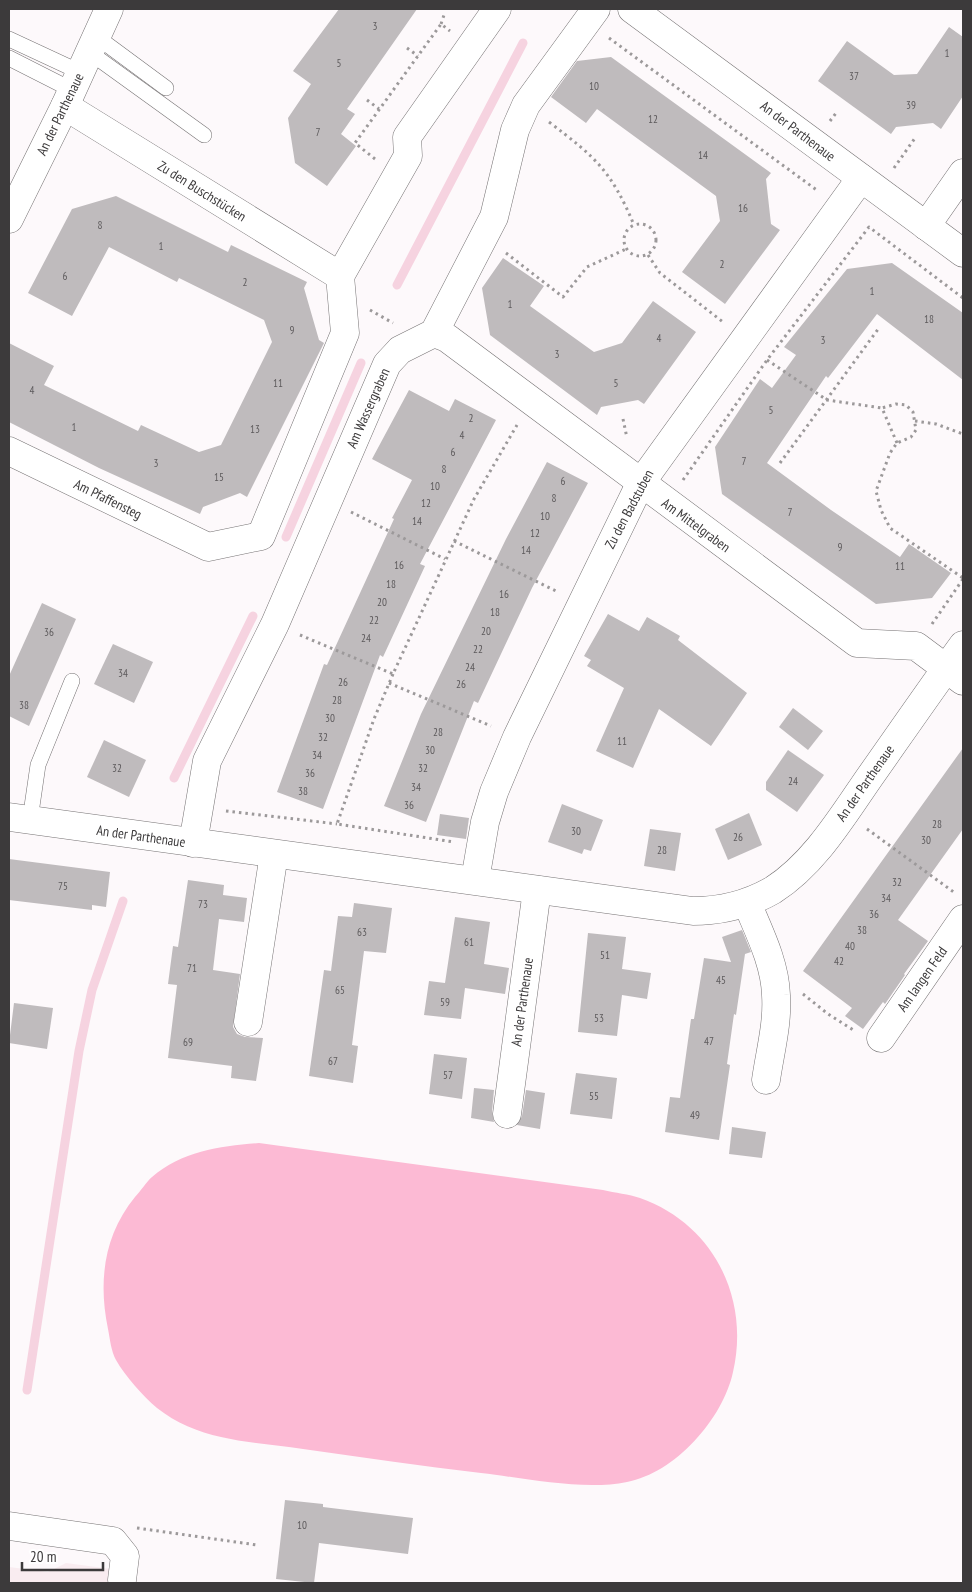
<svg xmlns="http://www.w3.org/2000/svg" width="972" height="1592" font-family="'PT Sans Narrow',sans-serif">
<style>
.built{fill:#f9ecf0}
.garden{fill:#fcbad4}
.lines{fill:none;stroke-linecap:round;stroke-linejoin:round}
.stream{stroke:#f6d3e0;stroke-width:9}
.building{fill:#bfbbbd}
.lane-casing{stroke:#767374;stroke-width:16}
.street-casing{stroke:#767374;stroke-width:29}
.path{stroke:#9c999a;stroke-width:3;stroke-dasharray:2.5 4;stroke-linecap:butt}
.lane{stroke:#fff;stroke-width:15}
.street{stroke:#fff;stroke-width:28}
.labels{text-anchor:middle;stroke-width:5;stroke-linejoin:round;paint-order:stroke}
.number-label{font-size:11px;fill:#5d5a5c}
.street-label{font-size:14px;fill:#3c3a3b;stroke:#fff}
</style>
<rect width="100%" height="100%" fill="#fdf9fb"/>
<path class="built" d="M 66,1563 L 111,1569 L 109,1583 L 9,1583 L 9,1567 L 48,1572 Z"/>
<path class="garden" d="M 259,1143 L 603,1190 C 615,1193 629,1194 640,1198 C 714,1224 750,1299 733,1372 C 723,1419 675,1473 627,1482 C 583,1491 525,1478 481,1473 C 421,1466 362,1457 303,1449 C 276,1445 247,1443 221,1437 C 198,1432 176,1423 157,1408 C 143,1396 125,1376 116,1360 C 111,1351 110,1339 108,1329 C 98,1281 104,1235 135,1197 C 141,1191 146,1182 152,1177 C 182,1151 221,1146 259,1143 Z"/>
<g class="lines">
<g class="stream">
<path d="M 397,285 L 523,43"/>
<path d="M 286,537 L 361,363"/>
<path d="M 174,778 L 253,616"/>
<path d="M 27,1390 L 79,1051 L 92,990 L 123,901"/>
</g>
</g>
<g class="building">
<path d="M 339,9 L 417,9 L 347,109 L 355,114 L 341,134 L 356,146 L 327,186 L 295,163 L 288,118 L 311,84 L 293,71 Z"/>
<path d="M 949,27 L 963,37 L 963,96 L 941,129 L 933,123 L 896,127 L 891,134 L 818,81 L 847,41 L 894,75 L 917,74 Z"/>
<path d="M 611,57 L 771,173 L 766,179 L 771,224 L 780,230 L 725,304 L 682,272 L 720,221 L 716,196 L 597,109 L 586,123 L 551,97 L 577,61 Z"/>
<path d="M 116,196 L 228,252 L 231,245 L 307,282 L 304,288 L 319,340 L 324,343 L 247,497 L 240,493 L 203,507 L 200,514 L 99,468 L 9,422 L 9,343 L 54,366 L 44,385 L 138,431 L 141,425 L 199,452 L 221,445 L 268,350 L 272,342 L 264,320 L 179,278 L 177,282 L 109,247 L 72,316 L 28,293 L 72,209 Z"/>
<path d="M 503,258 L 544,286 L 530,306 L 594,352 L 622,343 L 653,301 L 696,332 L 644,404 L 638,400 L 601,407 L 597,415 L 490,335 L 482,288 Z"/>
<path d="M 892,263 L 963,313 L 963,380 L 877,314 L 828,378 L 826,376 L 767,463 L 831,510 L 900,557 L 909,544 L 951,573 L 932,598 L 876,604 L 722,494 L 715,447 L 760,379 L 772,388 L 796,355 L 784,347 L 847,269 Z"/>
<path d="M 409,390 L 449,411 L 455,399 L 496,420 L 420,564 L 425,566 L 383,657 L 380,655 L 323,809 L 277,792 L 324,664 L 327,665 L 394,519 L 392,518 L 412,480 L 372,459 Z"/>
<path d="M 547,462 L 588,483 L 532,588 L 478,703 L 474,701 L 426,822 L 384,806 L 421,714 L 506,539 Z"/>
<path d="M 42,603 L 76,619 L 29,726 L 9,716 L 9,676 Z"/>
<path d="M 608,614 L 639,631 L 647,617 L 680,636 L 678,640 L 747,693 L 711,746 L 659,709 L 633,768 L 596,751 L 624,688 L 587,666 L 591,660 L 584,656 Z"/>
<path d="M 113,644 L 153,662 L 134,703 L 94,684 Z"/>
<path d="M 793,708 L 823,731 L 808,750 L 779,727 Z"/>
<path d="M 104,740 L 146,760 L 129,797 L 87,777 Z"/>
<path d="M 963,748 L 963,829 L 898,920 L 928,941 L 904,974 L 905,975 L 885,1004 L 883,1002 L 863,1029 L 845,1016 L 852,1008 L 803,971 Z"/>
<path d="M 788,750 L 824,775 L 797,812 L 766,790 L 766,782 Z"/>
<path d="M 562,804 L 603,820 L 591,851 L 584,849 L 582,854 L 548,842 Z"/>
<path d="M 749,813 L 762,845 L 728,860 L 715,829 Z"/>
<path d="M 440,814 L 469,818 L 466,839 L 437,835 Z"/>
<path d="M 650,829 L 681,833 L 675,871 L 644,866 Z"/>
<path d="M 9,859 L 110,872 L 106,907 L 92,905 L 92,910 L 9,900 Z"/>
<path d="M 188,880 L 224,885 L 223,895 L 247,898 L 244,922 L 219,919 L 213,970 L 240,974 L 233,1027 L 237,1034 L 245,1037 L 263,1038 L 256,1081 L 231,1078 L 232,1066 L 168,1058 L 177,985 L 168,984 L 173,946 L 178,947 Z"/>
<path d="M 354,903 L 392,908 L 386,953 L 364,951 L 352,1045 L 358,1046 L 353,1083 L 309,1076 L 324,970 L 331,971 L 338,916 L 352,917 Z"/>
<path d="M 455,917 L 490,922 L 484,964 L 509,968 L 505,994 L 465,988 L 461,1019 L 424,1015 L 429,981 L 445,983 Z"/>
<path d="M 742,930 L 751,952 L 745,954 L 736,1015 L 734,1014 L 727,1064 L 730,1065 L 719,1140 L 665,1132 L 670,1097 L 680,1098 L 691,1019 L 694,1019 L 704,958 L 731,962 L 722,937 Z"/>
<path d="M 588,933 L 626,937 L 622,969 L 651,973 L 647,999 L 622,995 L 617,1036 L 578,1032 Z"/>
<path d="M 14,1003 L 53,1008 L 47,1049 L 9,1043 Z"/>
<path d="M 434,1054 L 467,1058 L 462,1099 L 429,1094 Z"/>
<path d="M 576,1073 L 617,1078 L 612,1119 L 570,1114 Z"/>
<path d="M 474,1088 L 494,1090 L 492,1112 L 494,1122 L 471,1118 Z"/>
<path d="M 526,1090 L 545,1093 L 540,1129 L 517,1125 L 522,1116 Z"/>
<path d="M 732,1127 L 766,1132 L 762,1158 L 729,1154 Z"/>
<path d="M 285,1500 L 323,1504 L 323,1507 L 413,1518 L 408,1554 L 319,1543 L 314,1583 L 276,1579 Z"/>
</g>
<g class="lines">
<g class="lane-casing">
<g id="lane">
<path d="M 97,37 L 166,88"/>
<path d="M 9,39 L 80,72"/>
<path d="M 89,52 L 204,135"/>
<path d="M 9,58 L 72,90"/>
<path d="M 30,820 L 38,765 L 72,681"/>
</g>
</g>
<g class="street-casing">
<g id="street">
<path d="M 632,9 L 963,253"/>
<path d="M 65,106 L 340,276"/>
<path d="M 9,219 L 65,106 L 109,9"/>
<path d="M 926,226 L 963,173"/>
<path d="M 434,333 L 447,338 L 857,643 L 916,646 L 963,681"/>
<path d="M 9,451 L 208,547 L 261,536 L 345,333 L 340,276 L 408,156 L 407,137 L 497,9"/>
<path d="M 9,817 L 693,911 C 722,911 747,905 773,890 C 814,864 842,817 869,778 C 900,734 931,689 963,645"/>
<path d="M 193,843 L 207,761 L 275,624 L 387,364 L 400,350 L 434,333 L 494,217 L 515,130 L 526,105 L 596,9"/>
<path d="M 475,880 L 485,822 L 494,792 L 517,737 L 640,484 L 861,178"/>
<path d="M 747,903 C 759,932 775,963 776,995 C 778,1023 770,1052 766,1080"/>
<path d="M 248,1022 L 274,854"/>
<path d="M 881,1038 L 963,919"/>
<path d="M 507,1114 L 537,890"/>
<path d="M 9,1526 L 113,1541 L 125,1556 L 122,1580"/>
</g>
</g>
<g class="path">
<path d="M 441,24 L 445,12"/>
<path d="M 609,38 L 818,191"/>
<path d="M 407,48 L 418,56"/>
<path d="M 367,100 L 379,109"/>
<path d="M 830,121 L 836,113"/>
<path d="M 549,122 C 595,157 611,170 634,225"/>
<path d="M 375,159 L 355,143 L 441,24 L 450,31"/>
<path d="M 894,168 L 915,138"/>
<circle cx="640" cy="240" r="16"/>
<path d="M 506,253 L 563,297 L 587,267 L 626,249"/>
<path d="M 648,255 L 660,273 L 723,322"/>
<path d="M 370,310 L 393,323"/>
<path d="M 767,360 L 827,400 L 882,408"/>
<path d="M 623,419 L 627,438"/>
<path d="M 915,421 L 936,424 L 963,434"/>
<path d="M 897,443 L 882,408 L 896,404 L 906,405 L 913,412 L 916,430 L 911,437 L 897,443 L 890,453 L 876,491 L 881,510 L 890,528 L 963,578"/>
<path d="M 780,463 L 879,328"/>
<path d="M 683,480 L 767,360 L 869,227 L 963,298"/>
<path d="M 351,512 L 445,559"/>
<path d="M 454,541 L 558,592"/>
<path d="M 932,624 L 963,579"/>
<path d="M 300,635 L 393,674 L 474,499 L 517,425"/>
<path d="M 393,674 L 374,719 L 337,824 L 454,842"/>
<path d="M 389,683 L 491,726"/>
<path d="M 226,811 L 337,824"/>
<path d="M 867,829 L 955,893"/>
<path d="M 803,994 L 828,1014 L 855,1031"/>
<path d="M 137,1528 L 257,1545"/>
</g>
<use href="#lane" class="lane"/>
<use href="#street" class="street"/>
</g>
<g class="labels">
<g class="number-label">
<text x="375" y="30">3</text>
<text x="947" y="57">1</text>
<text x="339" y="67">5</text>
<text x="854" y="80">37</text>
<text x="594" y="90">10</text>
<text x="911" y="109">39</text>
<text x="653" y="123">12</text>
<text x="318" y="136">7</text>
<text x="703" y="159">14</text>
<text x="743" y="212">16</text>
<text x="100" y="229">8</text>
<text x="161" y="250">1</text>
<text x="722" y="268">2</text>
<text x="65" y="280">6</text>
<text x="245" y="286">2</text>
<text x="872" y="295">1</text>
<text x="510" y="308">1</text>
<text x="929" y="323">18</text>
<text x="292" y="334">9</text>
<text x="659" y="342">4</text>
<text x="823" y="344">3</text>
<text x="557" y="358">3</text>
<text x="278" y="387">11</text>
<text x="616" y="387">5</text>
<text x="32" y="394">4</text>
<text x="771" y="414">5</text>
<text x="471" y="422">2</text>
<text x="74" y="431">1</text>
<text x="255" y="433">13</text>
<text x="462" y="439">4</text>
<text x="453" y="456">6</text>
<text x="744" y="465">7</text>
<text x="156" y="467">3</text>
<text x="444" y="473">8</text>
<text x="219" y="481">15</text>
<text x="563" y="485">6</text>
<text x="435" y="490">10</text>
<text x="554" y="502">8</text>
<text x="426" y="507">12</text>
<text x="790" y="516">7</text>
<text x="545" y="520">10</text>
<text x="417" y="525">14</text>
<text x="535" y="537">12</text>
<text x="840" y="551">9</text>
<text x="526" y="554">14</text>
<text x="399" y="569">16</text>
<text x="900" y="570">11</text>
<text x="391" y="588">18</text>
<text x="504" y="598">16</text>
<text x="382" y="606">20</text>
<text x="495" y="616">18</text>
<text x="374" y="624">22</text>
<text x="486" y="635">20</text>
<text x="49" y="636">36</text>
<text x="366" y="642">24</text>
<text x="478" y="653">22</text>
<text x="470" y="671">24</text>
<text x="123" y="677">34</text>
<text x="343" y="686">26</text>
<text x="461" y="688">26</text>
<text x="337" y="704">28</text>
<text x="24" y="709">38</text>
<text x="330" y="722">30</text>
<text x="438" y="736">28</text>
<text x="323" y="741">32</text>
<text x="622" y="745">11</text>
<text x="430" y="754">30</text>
<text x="317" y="759">34</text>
<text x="117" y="772">32</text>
<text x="423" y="772">32</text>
<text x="310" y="777">36</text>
<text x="793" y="785">24</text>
<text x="416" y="791">34</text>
<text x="303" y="795">38</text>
<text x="409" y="809">36</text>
<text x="937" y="828">28</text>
<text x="576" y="835">30</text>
<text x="738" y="841">26</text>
<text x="926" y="844">30</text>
<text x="662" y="854">28</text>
<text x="897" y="886">32</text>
<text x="63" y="890">75</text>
<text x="886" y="902">34</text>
<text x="203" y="908">73</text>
<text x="874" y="918">36</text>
<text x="862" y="934">38</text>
<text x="362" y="936">63</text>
<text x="469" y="946">61</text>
<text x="850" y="950">40</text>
<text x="605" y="959">51</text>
<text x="839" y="965">42</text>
<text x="192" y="972">71</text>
<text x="721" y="984">45</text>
<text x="340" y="994">65</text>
<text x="445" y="1006">59</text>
<text x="599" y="1022">53</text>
<text x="709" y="1045">47</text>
<text x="188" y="1046">69</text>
<text x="333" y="1065">67</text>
<text x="448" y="1079">57</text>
<text x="594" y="1100">55</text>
<text x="695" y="1119">49</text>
<text x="302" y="1529">10</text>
</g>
<g class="street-label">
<text transform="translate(60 114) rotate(-64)" y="5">An der Parthenaue</text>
<text transform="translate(798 131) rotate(37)" y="5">An der Parthenaue</text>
<text transform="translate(202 191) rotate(32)" y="5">Zu den Buschstücken</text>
<text transform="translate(368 408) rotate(-66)" y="5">Am Wassergraben</text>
<text transform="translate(108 499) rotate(26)" y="5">Am Pfaffensteg</text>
<text transform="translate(629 509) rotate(-62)" y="5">Zu den Badstuben</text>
<text transform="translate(696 525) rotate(36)" y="5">Am Mittelgraben</text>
<text transform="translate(865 783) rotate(-55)" y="5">An der Parthenaue</text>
<text transform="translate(141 836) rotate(8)" y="5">An der Parthenaue</text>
<text transform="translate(922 979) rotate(-55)" y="5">Am langen Feld</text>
<text transform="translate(522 1002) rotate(-82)" y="5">An der Parthenaue</text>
</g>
</g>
<rect width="972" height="1592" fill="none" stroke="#3c3a3b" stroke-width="20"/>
<path d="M22 1562v8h81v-8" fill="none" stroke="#3c3a3b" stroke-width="2.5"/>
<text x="30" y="1562" font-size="15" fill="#3c3a3b" stroke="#ffffff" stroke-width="4" paint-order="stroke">20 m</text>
</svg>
